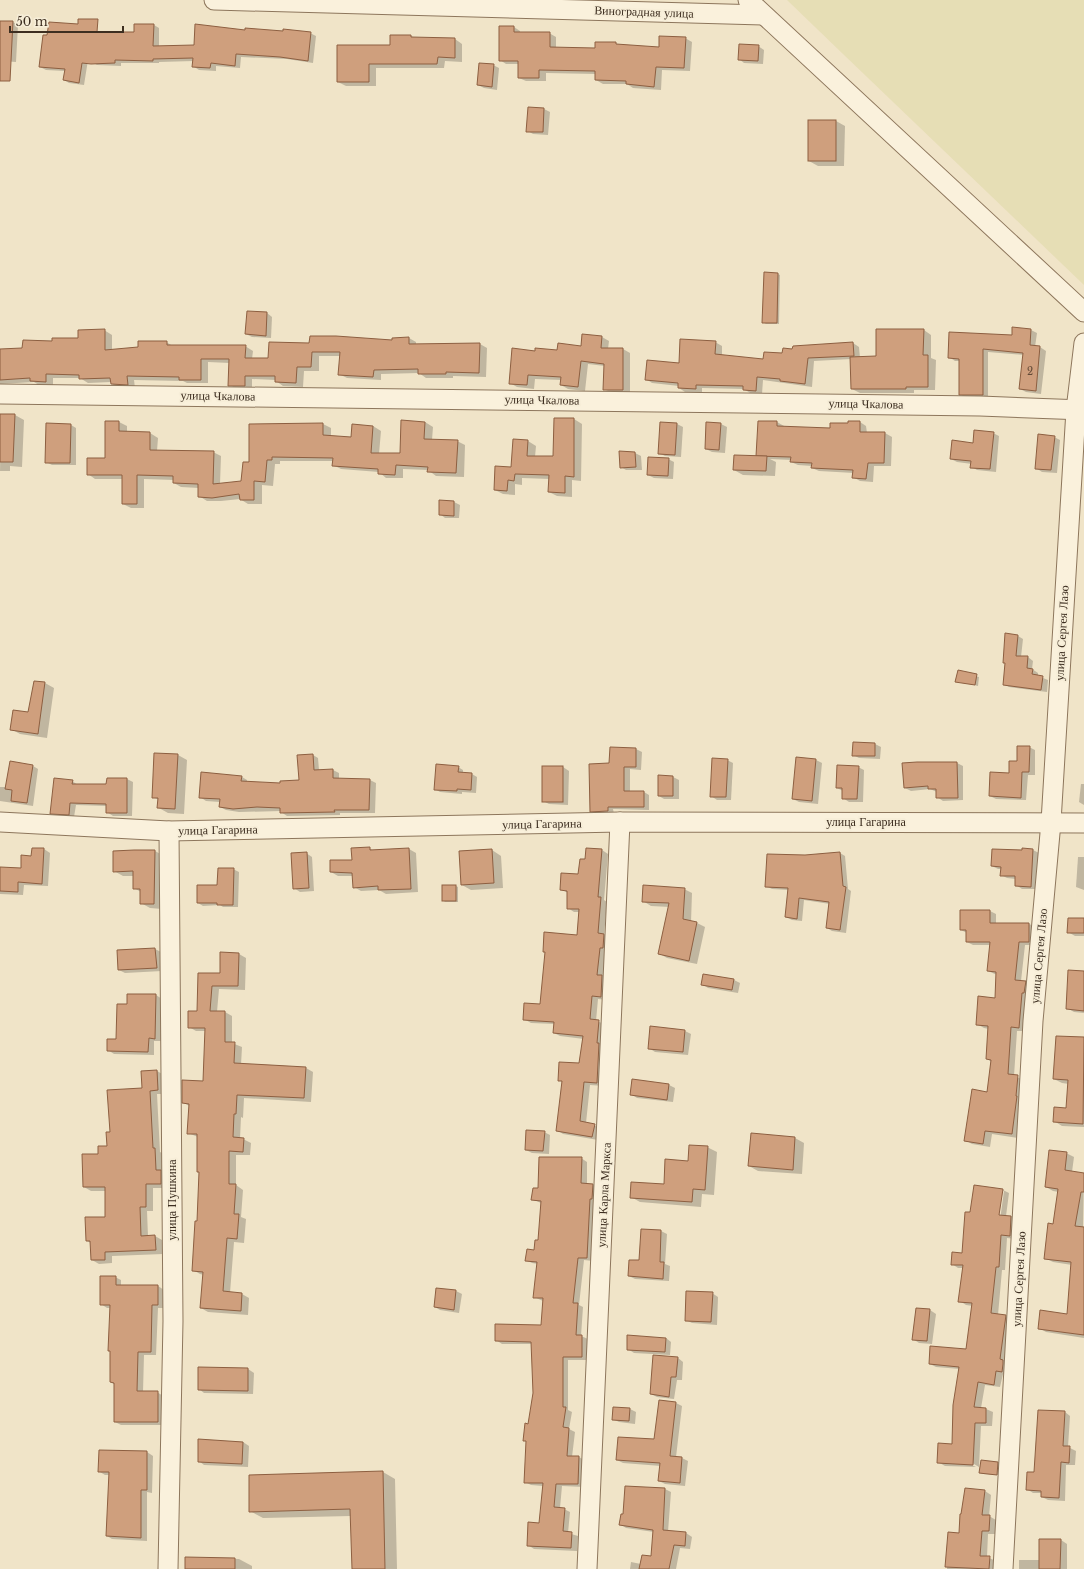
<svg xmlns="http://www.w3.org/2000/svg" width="1084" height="1569" font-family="'Libre Baskerville',serif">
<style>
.farmland{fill:#e6deb5}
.shadow{fill:#0003;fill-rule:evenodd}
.building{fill:#cf9f7d;stroke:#8d5f41}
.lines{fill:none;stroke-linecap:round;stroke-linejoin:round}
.minor-casing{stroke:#8d765c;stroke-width:21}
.minor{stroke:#faf1dc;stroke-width:19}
.labels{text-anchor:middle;stroke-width:4;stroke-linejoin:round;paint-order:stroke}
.number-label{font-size:10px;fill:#624a37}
.street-label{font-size:12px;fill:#3d2e20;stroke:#f7eed8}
</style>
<rect width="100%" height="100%" fill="#f0e4c8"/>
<path class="farmland" d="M 787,0 L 1084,0 L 1084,285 L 843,54 Z"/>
<g class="shadow">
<path d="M 0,22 L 13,22 L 18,25 L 16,62 L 2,61 L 0,70 Z"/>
<path d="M 154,25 L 159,28 L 159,47 L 195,46 L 246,31 L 310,33 L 316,36 L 313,63 L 287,59 L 241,57 L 240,68 L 216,66 L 216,71 L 199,70 L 193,66 L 194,61 L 159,62 L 159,63 L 121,63 L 121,66 L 97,65 L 92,62 L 135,33 Z"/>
<path d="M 514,27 L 520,31 L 520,33 L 549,33 L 556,37 L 556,48 L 596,49 L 615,43 L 619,45 L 660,48 L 685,38 L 692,42 L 690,71 L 662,70 L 661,90 L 633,88 L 627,84 L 603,84 L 596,80 L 596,74 L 546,73 L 546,81 L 526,81 L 519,78 L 519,64 L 506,64 L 500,60 Z"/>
<path d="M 411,36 L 415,38 L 455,39 L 462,44 L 462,62 L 445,61 L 444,68 L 376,68 L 376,86 L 346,86 L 338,82 L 391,46 Z"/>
<path d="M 758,46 L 764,50 L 763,64 L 744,63 L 739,59 Z"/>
<path d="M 88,60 L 84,85 L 69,83 L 64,80 L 65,71 L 46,70 L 40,67 Z"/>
<path d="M 493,65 L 499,68 L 497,90 L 484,88 L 478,85 Z"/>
<path d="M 544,109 L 550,112 L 548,135 L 533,134 L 528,131 Z"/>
<path d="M 836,121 L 845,126 L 844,166 L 818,166 L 809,161 Z"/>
<path d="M 778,274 L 780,275 L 779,324 L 766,324 L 763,322 Z"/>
<path d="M 267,313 L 272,317 L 271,338 L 252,337 L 246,334 Z"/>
<path d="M 104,330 L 112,335 L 112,350 L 139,348 L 166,342 L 173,346 L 245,346 L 253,351 L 252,359 L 269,359 L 310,344 L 393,341 L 409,338 L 416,342 L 416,345 L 480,344 L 487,348 L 486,377 L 453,376 L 453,378 L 426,378 L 419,373 L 381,374 L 381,380 L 347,378 L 339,374 L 341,356 L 319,356 L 319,371 L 304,371 L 303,387 L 283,386 L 276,381 L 276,380 L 252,379 L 252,390 L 237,389 L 230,385 L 230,363 L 208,362 L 208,383 L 187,383 L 183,381 L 134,380 L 135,388 L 119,388 L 112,384 L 111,382 L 88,383 L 80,378 L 53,378 L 53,385 L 39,385 L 34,382 L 0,384 L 0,350 L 23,349 L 53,342 L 79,339 Z"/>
<path d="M 924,330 L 931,335 L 931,358 L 936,360 L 935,390 L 914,390 L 914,393 L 860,393 L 852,389 L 851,359 L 814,361 L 812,387 L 763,380 L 762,394 L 750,393 L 744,389 L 702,388 L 702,392 L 685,392 L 679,388 L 679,386 L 652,383 L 646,379 L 680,365 L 715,342 L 722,346 L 722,356 L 764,360 L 793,350 L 853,343 L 859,347 L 860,358 L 877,357 Z"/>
<path d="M 1031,330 L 1037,333 L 1035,347 L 1040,347 L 1046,351 L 1041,394 L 1026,392 L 1020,389 L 1024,355 L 988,352 L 988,398 L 966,398 L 960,394 L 960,361 L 955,361 L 949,357 Z"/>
<path d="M 602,337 L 609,341 L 608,349 L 623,349 L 630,353 L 630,393 L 612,393 L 604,389 L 605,366 L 588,364 L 585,391 L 568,389 L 561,385 L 562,380 L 535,379 L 534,389 L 517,387 L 510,383 L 536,352 L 558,351 L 582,347 Z"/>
<path d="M 1,415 L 15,415 L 24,420 L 22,467 L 10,466 L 10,471 L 0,471 Z"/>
<path d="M 555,419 L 574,419 L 582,424 L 581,481 L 572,480 L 572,497 L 557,496 L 549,492 L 550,479 L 522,478 L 522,485 L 515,484 L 515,495 L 503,494 L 495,490 L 512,468 L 528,441 L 536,446 L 535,457 L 554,457 Z"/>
<path d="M 106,422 L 119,422 L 127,426 L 127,433 L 150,433 L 158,438 L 157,451 L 213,452 L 221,456 L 220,484 L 242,482 L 250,464 L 250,425 L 323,424 L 331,428 L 331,437 L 352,438 L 373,426 L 381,431 L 379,454 L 401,454 L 425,422 L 433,427 L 432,440 L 457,441 L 465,445 L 464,477 L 436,476 L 428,470 L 403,469 L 403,478 L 386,478 L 379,472 L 341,469 L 333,465 L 334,461 L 280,461 L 280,464 L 275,464 L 273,486 L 262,485 L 262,504 L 248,504 L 240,499 L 221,501 L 207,501 L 199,496 L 199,488 L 181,487 L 174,483 L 174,480 L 144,479 L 144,508 L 131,508 L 123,504 L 123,479 L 95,479 L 88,474 L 106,459 Z"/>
<path d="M 758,422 L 777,422 L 784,426 L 784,428 L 831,429 L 860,422 L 866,426 L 867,433 L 885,433 L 892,437 L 891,466 L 874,466 L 873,482 L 860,481 L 853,477 L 854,473 L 819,471 L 812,468 L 812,466 L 798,465 L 791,462 L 792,460 L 770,459 L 776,462 L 775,476 L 743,475 L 734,470 L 760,457 Z"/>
<path d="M 661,423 L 677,424 L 683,427 L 681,457 L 665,456 L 659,453 Z"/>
<path d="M 707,423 L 721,424 L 727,427 L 725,453 L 712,452 L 706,449 Z"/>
<path d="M 71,425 L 76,428 L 76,465 L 52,465 L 46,462 Z"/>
<path d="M 993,433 L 999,436 L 996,472 L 977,470 L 972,467 L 972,464 L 957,462 L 951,459 Z"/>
<path d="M 1054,437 L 1060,440 L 1057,473 L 1042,472 L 1036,468 Z"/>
<path d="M 635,453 L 641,456 L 642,470 L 626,470 L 621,467 Z"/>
<path d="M 668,459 L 674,462 L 673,479 L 654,478 L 648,475 Z"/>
<path d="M 440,501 L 454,502 L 460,505 L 459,518 L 445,518 L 440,514 Z"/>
<path d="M 1018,636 L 1023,639 L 1021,657 L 1028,657 L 1033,661 L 1032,669 L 1038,673 L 1038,676 L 1048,680 L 1047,692 L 1009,687 L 1004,684 Z"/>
<path d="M 958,672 L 979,677 L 978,686 L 956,681 Z"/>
<path d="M 34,682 L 45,683 L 54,688 L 47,738 L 20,734 L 11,729 L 29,713 Z"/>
<path d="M 875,744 L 881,747 L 880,759 L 859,758 L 853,755 Z"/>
<path d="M 1029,747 L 1035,750 L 1035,775 L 1028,775 L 1026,800 L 996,799 L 990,796 L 1010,774 Z"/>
<path d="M 610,748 L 636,749 L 642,752 L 641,770 L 630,769 L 630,792 L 644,792 L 649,795 L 649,810 L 613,809 L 614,814 L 596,814 L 591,811 L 610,764 Z"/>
<path d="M 178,755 L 187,760 L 184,814 L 168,813 L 159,808 L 159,800 L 153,797 Z"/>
<path d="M 313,755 L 318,758 L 319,770 L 333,770 L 339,773 L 339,779 L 370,780 L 376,783 L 375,813 L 340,813 L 340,815 L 287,816 L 281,812 L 281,811 L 239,812 L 226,810 L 220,807 L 220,802 L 206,801 L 200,797 L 242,777 L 247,780 L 247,782 L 281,784 L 300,781 Z"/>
<path d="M 727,760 L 733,763 L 731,800 L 717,800 L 711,796 Z"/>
<path d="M 816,760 L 822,763 L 818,804 L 799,802 L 793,799 Z"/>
<path d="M 957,763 L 963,766 L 963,800 L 943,801 L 937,797 L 937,792 L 930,789 L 911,791 L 905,788 Z"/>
<path d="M 33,766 L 38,769 L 33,806 L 0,801 L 0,802 L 0,787 L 7,787 Z"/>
<path d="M 458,767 L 463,770 L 463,774 L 472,774 L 477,777 L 476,793 L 462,792 L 462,794 L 440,792 L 435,789 Z"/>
<path d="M 563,767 L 569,771 L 568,805 L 549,804 L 543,801 Z"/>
<path d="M 858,767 L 864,770 L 863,802 L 849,802 L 843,798 L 843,791 L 837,788 Z"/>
<path d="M 659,776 L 673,777 L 679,780 L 679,799 L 664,799 L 659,796 Z"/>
<path d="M 108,779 L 127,779 L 133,782 L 132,816 L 113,816 L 107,812 L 107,806 L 76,805 L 74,817 L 56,816 L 51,813 L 72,781 L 78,785 L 107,785 Z"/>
<path d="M 1081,784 L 1084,784 L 1084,805 L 1079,802 Z"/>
<path d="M 369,848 L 374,851 L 409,849 L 416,853 L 418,892 L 386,894 L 379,890 L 361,891 L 354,887 L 353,876 L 338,876 L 331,872 L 353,861 Z"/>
<path d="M 33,849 L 44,849 L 50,853 L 48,886 L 24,885 L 23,895 L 0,894 L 0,868 L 22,869 L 32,857 Z"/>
<path d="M 587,849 L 602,850 L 608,854 L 604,900 L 607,902 L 604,935 L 610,938 L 606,951 L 604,977 L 608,980 L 607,1000 L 598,999 L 596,1021 L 605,1024 L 604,1086 L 590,1085 L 586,1123 L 594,1125 L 601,1129 L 598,1140 L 563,1134 L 557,1130 L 563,1082 L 559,1080 L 580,1064 L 584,1039 L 560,1036 L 554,1033 L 555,1024 L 531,1023 L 524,1019 L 541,1005 L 546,953 L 544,952 L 578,936 L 580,912 L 574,912 L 568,908 L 568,893 L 561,889 L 579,875 L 586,860 Z"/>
<path d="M 1023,849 L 1033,850 L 1039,853 L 1036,889 L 1022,889 L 1016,885 L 1016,879 L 1007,878 L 1001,875 L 1001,869 L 998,869 L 992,866 L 1023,851 Z"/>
<path d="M 492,850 L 501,856 L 503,888 L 471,890 L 462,885 L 460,852 Z"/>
<path d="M 155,851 L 164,856 L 162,909 L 150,908 L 141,903 L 141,892 L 134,888 L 134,876 L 123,876 L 114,871 L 114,852 Z"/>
<path d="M 306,853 L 312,857 L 314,891 L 300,892 L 294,888 Z"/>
<path d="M 840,853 L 845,856 L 848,889 L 851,891 L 846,933 L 832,931 L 827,928 L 830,904 L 804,900 L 802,921 L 792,920 L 786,917 L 789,890 L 772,889 L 766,886 L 805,856 Z"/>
<path d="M 1078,857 L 1084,857 L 1084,890 L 1076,887 Z"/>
<path d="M 233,869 L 239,872 L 238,907 L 223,907 L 220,905 L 203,906 L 198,903 L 218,886 Z"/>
<path d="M 456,886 L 458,887 L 458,902 L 445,902 L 443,900 Z"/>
<path d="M 684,889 L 692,893 L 691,922 L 697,923 L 705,927 L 697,964 L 667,958 L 660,954 L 670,907 L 651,906 L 643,901 Z"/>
<path d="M 990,911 L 996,914 L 996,924 L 1029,924 L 1036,927 L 1036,945 L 1025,945 L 1021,981 L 1025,982 L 1032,985 L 1026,1031 L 1017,1031 L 1014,1076 L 1024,1080 L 1018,1138 L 992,1134 L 990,1147 L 972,1144 L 965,1140 L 988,1094 L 992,1062 L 987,1059 L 989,1029 L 984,1028 L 977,1024 L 996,1000 L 997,975 L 988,971 L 990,945 L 973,945 L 967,942 L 967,933 L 961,930 Z"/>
<path d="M 1084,919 L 1084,936 L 1075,936 L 1068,932 Z"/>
<path d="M 155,949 L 161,952 L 162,971 L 125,973 L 119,970 L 118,951 Z"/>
<path d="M 239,954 L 246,958 L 245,990 L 219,989 L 217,1012 L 225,1012 L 232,1016 L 232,1043 L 242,1047 L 241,1065 L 306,1068 L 313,1072 L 311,1102 L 244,1098 L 243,1118 L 241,1117 L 240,1139 L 243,1139 L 251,1143 L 250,1155 L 236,1155 L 236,1185 L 243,1190 L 241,1217 L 246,1219 L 244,1243 L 234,1242 L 230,1293 L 242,1294 L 249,1298 L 248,1315 L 208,1312 L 201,1308 L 204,1275 L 200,1274 L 193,1270 L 198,1222 L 200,1173 L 198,1172 L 198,1137 L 188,1133 L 189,1106 L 183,1102 L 204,1082 L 206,1031 L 196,1031 L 189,1027 L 198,1012 L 199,974 L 221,974 Z"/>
<path d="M 1084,972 L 1084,1013 L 1074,1012 L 1067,1008 Z"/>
<path d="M 704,975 L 734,980 L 740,983 L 738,993 L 708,988 L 702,984 Z"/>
<path d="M 156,995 L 162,999 L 161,1041 L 154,1041 L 154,1055 L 114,1054 L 108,1050 L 117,1040 L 128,1005 Z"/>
<path d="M 685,1031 L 691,1034 L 688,1055 L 655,1052 L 649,1048 Z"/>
<path d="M 1057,1037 L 1084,1038 L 1084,1127 L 1062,1126 L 1054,1121 L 1067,1109 L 1069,1084 L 1062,1083 L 1054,1079 Z"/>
<path d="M 157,1071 L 164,1075 L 165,1094 L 157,1094 L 160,1152 L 162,1153 L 168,1188 L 153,1188 L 153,1211 L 147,1211 L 148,1236 L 155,1236 L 162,1240 L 163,1254 L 112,1256 L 112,1263 L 99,1264 L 92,1260 L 91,1243 L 87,1241 L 106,1218 L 106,1191 L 91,1191 L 84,1187 L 99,1155 L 108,1147 L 111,1133 Z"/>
<path d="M 633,1080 L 669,1085 L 675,1088 L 673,1102 L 637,1098 L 631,1094 Z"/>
<path d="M 544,1132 L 550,1135 L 549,1154 L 532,1153 L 526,1150 Z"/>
<path d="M 752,1134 L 795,1138 L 804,1143 L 802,1174 L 758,1171 L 749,1166 Z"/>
<path d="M 707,1147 L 717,1152 L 714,1195 L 702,1194 L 701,1207 L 640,1202 L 631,1197 L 664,1186 L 689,1162 Z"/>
<path d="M 1066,1153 L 1074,1157 L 1072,1172 L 1084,1174 L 1083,1228 L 1084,1228 L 1084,1338 L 1046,1332 L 1039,1328 L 1068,1315 L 1072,1265 L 1053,1262 L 1045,1258 L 1053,1225 L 1059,1192 L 1053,1191 L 1046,1187 Z"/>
<path d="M 581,1158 L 587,1162 L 587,1184 L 593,1185 L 599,1188 L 593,1261 L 584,1260 L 579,1305 L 583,1307 L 581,1336 L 588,1339 L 588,1360 L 568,1360 L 568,1410 L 572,1412 L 569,1429 L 575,1432 L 572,1457 L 579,1457 L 584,1460 L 584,1487 L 562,1486 L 560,1508 L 564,1509 L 570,1512 L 568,1533 L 578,1536 L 577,1551 L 534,1549 L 528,1545 L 540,1524 L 543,1486 L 531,1485 L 525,1482 L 527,1442 L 524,1440 L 529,1425 L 534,1393 L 532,1344 L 502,1344 L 496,1340 L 542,1326 L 543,1301 L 534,1297 L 538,1264 L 532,1263 L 526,1260 L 535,1251 L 539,1241 L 541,1203 L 532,1199 L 539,1190 Z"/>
<path d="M 1003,1190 L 1009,1193 L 1006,1216 L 1011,1216 L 1017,1220 L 1016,1239 L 1007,1238 L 1005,1270 L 1002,1270 L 998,1315 L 1006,1316 L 1012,1320 L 1008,1375 L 1003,1374 L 1000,1387 L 985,1385 L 981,1408 L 986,1409 L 993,1412 L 992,1426 L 981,1426 L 979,1467 L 969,1461 L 968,1463 L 976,1467 L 945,1466 L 938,1462 L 953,1445 L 960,1369 L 936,1367 L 930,1364 L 967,1350 L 973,1306 L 966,1305 L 960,1301 L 963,1268 L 958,1268 L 952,1264 L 963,1254 L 971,1213 ZM 1002,1191 L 1004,1191 L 1000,1220 L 998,1219 Z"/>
<path d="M 642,1230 L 661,1231 L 667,1234 L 665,1264 L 670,1266 L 669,1281 L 635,1279 L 629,1276 L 640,1261 Z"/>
<path d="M 115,1277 L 121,1280 L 121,1286 L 158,1286 L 164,1290 L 164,1308 L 158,1308 L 156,1355 L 144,1355 L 143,1392 L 157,1392 L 163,1396 L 163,1425 L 121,1425 L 115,1422 L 115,1385 L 111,1382 L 111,1308 L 107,1308 L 101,1304 Z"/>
<path d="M 456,1291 L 462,1294 L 459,1313 L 440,1310 L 435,1307 Z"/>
<path d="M 712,1293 L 718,1297 L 717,1325 L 692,1323 L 686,1320 Z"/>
<path d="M 930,1310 L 936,1314 L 932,1344 L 919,1343 L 913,1339 Z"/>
<path d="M 666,1338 L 671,1342 L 670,1355 L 634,1353 L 628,1349 Z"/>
<path d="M 678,1358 L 683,1362 L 682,1380 L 677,1380 L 674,1399 L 657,1397 L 651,1394 Z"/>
<path d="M 248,1369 L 254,1373 L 253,1394 L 204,1393 L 199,1389 Z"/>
<path d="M 659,1401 L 676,1403 L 682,1406 L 676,1457 L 682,1458 L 688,1461 L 685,1486 L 665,1484 L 659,1481 L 661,1466 L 623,1463 L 617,1460 L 655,1441 Z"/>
<path d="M 630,1409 L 636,1412 L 635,1424 L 619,1422 L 613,1419 Z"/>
<path d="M 1065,1412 L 1070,1416 L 1068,1447 L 1076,1451 L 1075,1465 L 1066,1465 L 1065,1501 L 1048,1500 L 1042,1497 L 1042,1493 L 1033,1493 L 1027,1489 Z"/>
<path d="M 199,1440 L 243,1442 L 249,1446 L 248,1467 L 204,1465 L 199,1461 Z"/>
<path d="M 147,1452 L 153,1456 L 152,1493 L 147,1492 L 147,1541 L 112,1539 L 107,1536 L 110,1475 L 105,1475 L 100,1472 Z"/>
<path d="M 998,1462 L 1000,1464 L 1000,1475 L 983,1474 L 980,1473 Z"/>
<path d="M 383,1472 L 395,1479 L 397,1569 L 353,1569 L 351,1516 L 263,1518 L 250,1511 Z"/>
<path d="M 626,1487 L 665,1489 L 671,1492 L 668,1532 L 686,1533 L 692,1537 L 690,1549 L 680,1548 L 676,1569 L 630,1569 L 631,1562 L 641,1564 L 652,1558 L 654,1532 L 626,1528 L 620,1524 L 624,1515 Z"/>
<path d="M 985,1491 L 991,1495 L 989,1516 L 996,1520 L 996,1534 L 988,1534 L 987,1557 L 996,1561 L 996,1569 L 947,1569 L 949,1533 L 960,1534 Z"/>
<path d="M 1061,1540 L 1067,1544 L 1067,1569 L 1019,1569 L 1019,1560 L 1040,1560 Z"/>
<path d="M 186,1558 L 239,1559 L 252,1566 L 252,1569 L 186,1569 Z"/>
</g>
<g class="building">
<path d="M 78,19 L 98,19 L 97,32 L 134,32 L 134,24 L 154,24 L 153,46 L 194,45 L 195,24 L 245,30 L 245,28 L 283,31 L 283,29 L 311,32 L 308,61 L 280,57 L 236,54 L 235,66 L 211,63 L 210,68 L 192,67 L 193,58 L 153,59 L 153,61 L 115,60 L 115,63 L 91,64 L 82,63 L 79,83 L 63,80 L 65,69 L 39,67 L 43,35 L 47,35 L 49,22 L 78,24 Z"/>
<path d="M 0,21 L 13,21 L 10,81 L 0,81 Z"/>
<path d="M 499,26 L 514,26 L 514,32 L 550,32 L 550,47 L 595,48 L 595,42 L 616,42 L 616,44 L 659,47 L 659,36 L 686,37 L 684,68 L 656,67 L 654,87 L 626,84 L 626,81 L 595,80 L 595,71 L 539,70 L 539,78 L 518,78 L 518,61 L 499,61 Z"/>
<path d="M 390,35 L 411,35 L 411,37 L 455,38 L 455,58 L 438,57 L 437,64 L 369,64 L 369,82 L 337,82 L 337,45 L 390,45 Z"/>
<path d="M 739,44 L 759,45 L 758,61 L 738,60 Z"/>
<path d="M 479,63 L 494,64 L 492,87 L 477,85 Z"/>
<path d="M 528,107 L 544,108 L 543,132 L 526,132 Z"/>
<rect x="808" y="120" width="28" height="41"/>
<path d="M 764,272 L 778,273 L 777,323 L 762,323 Z"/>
<path d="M 247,311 L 267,312 L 266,336 L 245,334 Z"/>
<path d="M 1012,327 L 1031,329 L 1030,345 L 1040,346 L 1036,391 L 1019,389 L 1023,353 L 983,349 L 983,395 L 959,395 L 959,359 L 948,358 L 949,332 L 1012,335 Z"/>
<path d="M 105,329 L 105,350 L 138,347 L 138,341 L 167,341 L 167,345 L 246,345 L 245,358 L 268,358 L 269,342 L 309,343 L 310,336 L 336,336 L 392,340 L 392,338 L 409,337 L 409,344 L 480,343 L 479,373 L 446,372 L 446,374 L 418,374 L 418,369 L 374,370 L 373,377 L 338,375 L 340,352 L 312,352 L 311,367 L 297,367 L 296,383 L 275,382 L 275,376 L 245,376 L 245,386 L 228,386 L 229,359 L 201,359 L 201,380 L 179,380 L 179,377 L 127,376 L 128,385 L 111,384 L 110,378 L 79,379 L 79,375 L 46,374 L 46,382 L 30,381 L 30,378 L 0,380 L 0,349 L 22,348 L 23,340 L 52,341 L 52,338 L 78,338 L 78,330 Z"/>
<path d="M 876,329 L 924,329 L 923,355 L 928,355 L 928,387 L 906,387 L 906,389 L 851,389 L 850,357 L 876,356 Z"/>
<path d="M 582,334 L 602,336 L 601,348 L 623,348 L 623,390 L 603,390 L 604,364 L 581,361 L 578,387 L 560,385 L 561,377 L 528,375 L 527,385 L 509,384 L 512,348 L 535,351 L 535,348 L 557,350 L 558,343 L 581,346 Z"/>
<path d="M 680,339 L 716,341 L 715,354 L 763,359 L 764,352 L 782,353 L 783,348 L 792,349 L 793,346 L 853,342 L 854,356 L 808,358 L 805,384 L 780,381 L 780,379 L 757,377 L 756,391 L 743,390 L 743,386 L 696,385 L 696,389 L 678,388 L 678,383 L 645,380 L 647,360 L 679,363 Z"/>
<path d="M 0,414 L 15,414 L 13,462 L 0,462 Z"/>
<path d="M 554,418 L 574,418 L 574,477 L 565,476 L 565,493 L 548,492 L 549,475 L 515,474 L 514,481 L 508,480 L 507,491 L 494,490 L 495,466 L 511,467 L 513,439 L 528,440 L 527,456 L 553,456 Z"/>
<path d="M 401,420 L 425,422 L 424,439 L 458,440 L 456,473 L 427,472 L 428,467 L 396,465 L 395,475 L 378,474 L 378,469 L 332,466 L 333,458 L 272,457 L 272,460 L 267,460 L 265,482 L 254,481 L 254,500 L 240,500 L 239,494 L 212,498 L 198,497 L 198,484 L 173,483 L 173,476 L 137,475 L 137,504 L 122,504 L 122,475 L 87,475 L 87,458 L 105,458 L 105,421 L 119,421 L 119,431 L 150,432 L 150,450 L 214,451 L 213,484 L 241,481 L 243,462 L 249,462 L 249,424 L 323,423 L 323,435 L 351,437 L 352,424 L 373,426 L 371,453 L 400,453 Z"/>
<path d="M 758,421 L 777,421 L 777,426 L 830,428 L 830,423 L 848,423 L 848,421 L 860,421 L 860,432 L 885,432 L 884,463 L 868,463 L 866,479 L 852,478 L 853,470 L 811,468 L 812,463 L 790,462 L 791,457 L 756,456 Z"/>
<path d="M 660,422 L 677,423 L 675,455 L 658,454 Z"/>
<path d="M 706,422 L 721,423 L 719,450 L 705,449 Z"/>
<path d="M 46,423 L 71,424 L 70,463 L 45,463 Z"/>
<path d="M 974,430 L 994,432 L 990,469 L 970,468 L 971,461 L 950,459 L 952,440 L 973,443 Z"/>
<path d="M 1038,434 L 1055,436 L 1051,470 L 1035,469 Z"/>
<path d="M 619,451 L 635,452 L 636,467 L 620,468 Z"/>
<path d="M 734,455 L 767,456 L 766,471 L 733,470 Z"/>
<path d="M 648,457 L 669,458 L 668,476 L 647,475 Z"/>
<path d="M 439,500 L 454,501 L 454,516 L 439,515 Z"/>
<path d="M 1005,633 L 1018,635 L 1016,656 L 1028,656 L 1027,668 L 1033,669 L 1032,674 L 1043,676 L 1041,690 L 1003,685 L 1005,663 L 1003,663 Z"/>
<path d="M 958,670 L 977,674 L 975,685 L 955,682 Z"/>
<path d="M 34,681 L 45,682 L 38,734 L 10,730 L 13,710 L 28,712 Z"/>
<path d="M 853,742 L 875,743 L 875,756 L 852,756 Z"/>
<path d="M 1017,746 L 1030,746 L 1029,772 L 1022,772 L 1021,798 L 989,796 L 990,772 L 1009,773 L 1009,761 L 1017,761 Z"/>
<path d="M 610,747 L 636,748 L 636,767 L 624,767 L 624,791 L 644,791 L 644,807 L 608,807 L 608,811 L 590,812 L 589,764 L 609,763 Z"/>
<path d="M 154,753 L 178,754 L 175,809 L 157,808 L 158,798 L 152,798 Z"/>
<path d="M 313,754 L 314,770 L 333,769 L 333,778 L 370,779 L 369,810 L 334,810 L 335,812 L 280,813 L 280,808 L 257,807 L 233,809 L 219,807 L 220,799 L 199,798 L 201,772 L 242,776 L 241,781 L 280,783 L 280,781 L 299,780 L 297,755 Z"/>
<path d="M 796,757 L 816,759 L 812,801 L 792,799 Z"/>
<path d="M 712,758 L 728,759 L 726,797 L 710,797 Z"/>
<path d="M 10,761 L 33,765 L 27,803 L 11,801 L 12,790 L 5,789 Z"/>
<path d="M 917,762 L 957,762 L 958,798 L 936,798 L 936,789 L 928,789 L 928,786 L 904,788 L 902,763 Z"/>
<path d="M 436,764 L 459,766 L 458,772 L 472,773 L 471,790 L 457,789 L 457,791 L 434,790 Z"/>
<path d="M 837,765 L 859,766 L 857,799 L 842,799 L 842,788 L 836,788 Z"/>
<rect x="542" y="766" width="21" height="36"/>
<path d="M 658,775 L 673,776 L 673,796 L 658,796 Z"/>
<path d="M 54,778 L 73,780 L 72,784 L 106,784 L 107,778 L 127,778 L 127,813 L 106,813 L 106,804 L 70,803 L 69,815 L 50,814 Z"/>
<path d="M 370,847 L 370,850 L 409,848 L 411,889 L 378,890 L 378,886 L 353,888 L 352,873 L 330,872 L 330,860 L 352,860 L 351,848 Z"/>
<path d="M 32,848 L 44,848 L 42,884 L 18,882 L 18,892 L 0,891 L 0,867 L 21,868 L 21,855 L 31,856 Z"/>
<path d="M 586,848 L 602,849 L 598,897 L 601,897 L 598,933 L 604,934 L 603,948 L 600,948 L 597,975 L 602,975 L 601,997 L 592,996 L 590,1019 L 599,1020 L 597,1043 L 599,1043 L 597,1083 L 584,1082 L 580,1121 L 595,1124 L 592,1137 L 556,1131 L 562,1081 L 558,1081 L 559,1062 L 579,1063 L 583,1036 L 553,1033 L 554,1022 L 523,1020 L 524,1003 L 540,1004 L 545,952 L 543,952 L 544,932 L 577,935 L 579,909 L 567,909 L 567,891 L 560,890 L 561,873 L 578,874 L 580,859 L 585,859 Z"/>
<path d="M 1022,848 L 1033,849 L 1031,887 L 1015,886 L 1015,876 L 1000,876 L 1001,867 L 991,866 L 992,849 L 1022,850 Z"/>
<path d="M 492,849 L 494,883 L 461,885 L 459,851 Z"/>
<path d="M 134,850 L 155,850 L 154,904 L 140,904 L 140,889 L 133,889 L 133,871 L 113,872 L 113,851 Z"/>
<path d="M 307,852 L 309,888 L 293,889 L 291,853 Z"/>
<path d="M 840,852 L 843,886 L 846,887 L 840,930 L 826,928 L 829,902 L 799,898 L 797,919 L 785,917 L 788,888 L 765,887 L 767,854 L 805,855 Z"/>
<path d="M 218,868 L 234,868 L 233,905 L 217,905 L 217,903 L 197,903 L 197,885 L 217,885 Z"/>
<rect x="442" y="885" width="14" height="16"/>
<path d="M 643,885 L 685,888 L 683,919 L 697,922 L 689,961 L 658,954 L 669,903 L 642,902 Z"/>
<path d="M 960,910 L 990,910 L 990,923 L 1029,923 L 1029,942 L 1019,942 L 1015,980 L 1026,981 L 1024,993 L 1022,993 L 1019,1028 L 1011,1027 L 1008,1074 L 1018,1075 L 1016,1096 L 1017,1096 L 1012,1134 L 985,1131 L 983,1144 L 964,1141 L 972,1089 L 987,1092 L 991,1060 L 986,1059 L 988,1026 L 976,1025 L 978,996 L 995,998 L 996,972 L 987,971 L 990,942 L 966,942 L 966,930 L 960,930 Z"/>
<path d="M 1068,918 L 1084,918 L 1084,933 L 1067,933 Z"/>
<path d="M 155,948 L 157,968 L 118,970 L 117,950 Z"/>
<path d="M 220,952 L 239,953 L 238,986 L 212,986 L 210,1011 L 225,1011 L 225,1042 L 235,1042 L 234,1063 L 306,1067 L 304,1098 L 237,1095 L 236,1114 L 234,1114 L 233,1137 L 244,1138 L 243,1152 L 229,1151 L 229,1184 L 236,1184 L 234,1214 L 239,1214 L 237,1239 L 227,1238 L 223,1291 L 242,1293 L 241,1311 L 200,1308 L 203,1272 L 192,1271 L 195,1221 L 197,1221 L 199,1172 L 197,1172 L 197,1134 L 187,1134 L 189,1104 L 182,1103 L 182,1080 L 203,1081 L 205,1028 L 188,1028 L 188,1011 L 197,1011 L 198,973 L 220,973 Z"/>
<path d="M 1068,970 L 1084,971 L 1084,1011 L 1066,1009 Z"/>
<path d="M 703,974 L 734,979 L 732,990 L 701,985 Z"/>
<path d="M 127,994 L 156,994 L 155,1039 L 149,1038 L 148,1052 L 107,1051 L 107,1039 L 116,1039 L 117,1004 L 127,1004 Z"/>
<path d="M 650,1026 L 685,1030 L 683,1052 L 648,1049 Z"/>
<path d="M 1056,1036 L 1084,1037 L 1083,1124 L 1053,1122 L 1054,1107 L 1066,1108 L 1068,1080 L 1053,1079 Z"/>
<path d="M 157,1070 L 158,1090 L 150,1091 L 153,1148 L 155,1148 L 156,1170 L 161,1170 L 161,1184 L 146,1184 L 146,1207 L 140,1207 L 141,1236 L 155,1235 L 156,1250 L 105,1252 L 105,1260 L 91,1260 L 90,1241 L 86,1241 L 85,1217 L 105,1217 L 105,1187 L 83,1187 L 82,1154 L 98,1154 L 98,1146 L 107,1146 L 106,1132 L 110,1132 L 107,1090 L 142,1088 L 141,1071 Z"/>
<path d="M 632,1079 L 669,1084 L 667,1100 L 630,1095 Z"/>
<path d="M 526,1130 L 545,1131 L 543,1151 L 525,1150 Z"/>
<path d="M 751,1133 L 795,1137 L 793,1170 L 748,1166 Z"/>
<path d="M 689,1145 L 708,1146 L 705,1190 L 693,1189 L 692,1202 L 630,1198 L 631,1182 L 664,1184 L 665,1159 L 688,1161 Z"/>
<path d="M 1049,1150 L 1067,1152 L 1065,1170 L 1084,1173 L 1084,1192 L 1081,1192 L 1075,1226 L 1084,1227 L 1084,1335 L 1038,1329 L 1040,1310 L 1067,1314 L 1071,1262 L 1044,1259 L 1048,1223 L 1053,1224 L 1058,1189 L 1045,1187 Z"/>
<path d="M 539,1157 L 582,1157 L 581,1183 L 593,1184 L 592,1199 L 590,1199 L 587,1258 L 578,1258 L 573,1303 L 578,1303 L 576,1335 L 582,1335 L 582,1357 L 563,1357 L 563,1407 L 566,1407 L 563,1427 L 569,1428 L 567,1456 L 579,1456 L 578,1484 L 556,1484 L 554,1507 L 565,1508 L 563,1531 L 572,1532 L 571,1548 L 527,1546 L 528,1522 L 539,1523 L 543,1483 L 524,1483 L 526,1441 L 523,1441 L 525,1423 L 528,1424 L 533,1393 L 531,1342 L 495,1341 L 495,1324 L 541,1325 L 543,1298 L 533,1298 L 537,1262 L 525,1261 L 527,1249 L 534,1250 L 535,1240 L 538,1240 L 541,1201 L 531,1200 L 533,1188 L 538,1188 Z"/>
<path d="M 974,1185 L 1003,1189 L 999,1215 L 1011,1216 L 1010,1236 L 1001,1235 L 999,1267 L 996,1267 L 991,1313 L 1006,1315 L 1000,1359 L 1003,1360 L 1003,1364 L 1002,1372 L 996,1371 L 994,1385 L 978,1382 L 974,1407 L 986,1408 L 986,1423 L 975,1423 L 973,1465 L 937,1463 L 938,1443 L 952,1444 L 953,1405 L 959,1367 L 929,1364 L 930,1346 L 966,1349 L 972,1303 L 958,1302 L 963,1265 L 951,1265 L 952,1252 L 962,1253 L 965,1212 L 970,1212 Z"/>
<path d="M 641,1229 L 661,1230 L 660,1262 L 664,1262 L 663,1279 L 628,1276 L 629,1260 L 639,1260 Z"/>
<path d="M 100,1276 L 116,1276 L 116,1285 L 158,1285 L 158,1305 L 152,1305 L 151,1352 L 138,1352 L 137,1391 L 158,1391 L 158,1422 L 114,1422 L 114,1383 L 110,1382 L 110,1351 L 108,1351 L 110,1305 L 100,1305 Z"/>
<path d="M 436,1288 L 456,1290 L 454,1310 L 434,1307 Z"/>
<path d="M 686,1291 L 713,1292 L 711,1322 L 685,1321 Z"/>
<path d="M 916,1308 L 930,1309 L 927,1341 L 912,1340 Z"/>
<path d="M 627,1335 L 666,1338 L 665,1352 L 627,1350 Z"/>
<path d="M 653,1355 L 678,1357 L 676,1377 L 671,1377 L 669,1397 L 650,1394 Z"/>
<path d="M 198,1367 L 248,1368 L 248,1391 L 198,1390 Z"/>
<path d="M 659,1400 L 676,1402 L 670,1456 L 682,1457 L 680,1483 L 658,1481 L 660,1463 L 616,1460 L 618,1437 L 654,1439 Z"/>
<path d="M 613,1407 L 630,1408 L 629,1421 L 612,1420 Z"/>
<path d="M 1038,1410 L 1065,1411 L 1063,1446 L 1070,1446 L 1069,1463 L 1061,1462 L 1059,1498 L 1041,1497 L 1041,1491 L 1026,1490 L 1027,1472 L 1034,1472 Z"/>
<path d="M 198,1439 L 243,1442 L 242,1464 L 198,1462 Z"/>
<path d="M 99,1450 L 147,1451 L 147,1490 L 141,1490 L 141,1538 L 106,1536 L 109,1472 L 98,1472 Z"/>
<path d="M 981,1460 L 998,1462 L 997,1475 L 979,1473 Z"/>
<path d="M 383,1471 L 385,1569 L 352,1569 L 350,1509 L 249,1512 L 249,1475 Z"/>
<path d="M 625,1486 L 665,1488 L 663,1530 L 686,1532 L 685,1546 L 674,1545 L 669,1569 L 639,1569 L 642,1555 L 651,1556 L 653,1530 L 619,1525 L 621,1514 L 623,1514 Z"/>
<path d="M 965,1488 L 985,1490 L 982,1515 L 990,1515 L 989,1531 L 982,1531 L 980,1556 L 990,1556 L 989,1569 L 945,1567 L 948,1532 L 959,1533 L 960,1514 L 961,1514 Z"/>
<path d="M 1039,1539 L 1061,1539 L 1060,1569 L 1039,1569 Z"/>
<path d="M 185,1557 L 235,1558 L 235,1569 L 185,1569 Z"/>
</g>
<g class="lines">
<g class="minor-casing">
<g id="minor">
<path d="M 214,0 L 763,15"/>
<path d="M 748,0 L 1084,312"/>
<path d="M 0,394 L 980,406 L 1084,410"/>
<path d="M 0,822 L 169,831 L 620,822 L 1084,823"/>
<path d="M 168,1569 L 173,1321 L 169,831"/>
<path d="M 587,1569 L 620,822"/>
<path d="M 1003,1569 L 1033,1021 L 1051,822 L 1076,410 L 1084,343"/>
</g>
</g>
<use href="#minor" class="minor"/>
</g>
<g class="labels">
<g class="number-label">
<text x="1030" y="375">2</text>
</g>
<g class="street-label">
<text transform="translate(644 12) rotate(2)" y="4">Виноградная улица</text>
<text transform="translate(218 396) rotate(1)" y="4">улица Чкалова</text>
<text transform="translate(542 400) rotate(1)" y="4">улица Чкалова</text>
<text transform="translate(866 404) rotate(1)" y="4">улица Чкалова</text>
<text transform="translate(1062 633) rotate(-87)" y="4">улица Сергея Лазо</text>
<text x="866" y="826">улица Гагарина</text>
<text transform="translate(542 824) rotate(-1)" y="4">улица Гагарина</text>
<text transform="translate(218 830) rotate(-1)" y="4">улица Гагарина</text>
<text transform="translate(1039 956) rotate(-85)" y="4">улица Сергея Лазо</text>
<text transform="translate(604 1195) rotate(-87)" y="4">улица Карла Маркса</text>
<text transform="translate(172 1200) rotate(-90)" y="4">улица Пушкина</text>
<text transform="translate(1019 1279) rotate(-87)" y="4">улица Сергея Лазо</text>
</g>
</g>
<path d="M10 26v6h113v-6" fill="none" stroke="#3d2e20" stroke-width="2"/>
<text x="16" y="26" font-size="12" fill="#3d2e20" stroke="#f7eed8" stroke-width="3" paint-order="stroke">50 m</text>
</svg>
